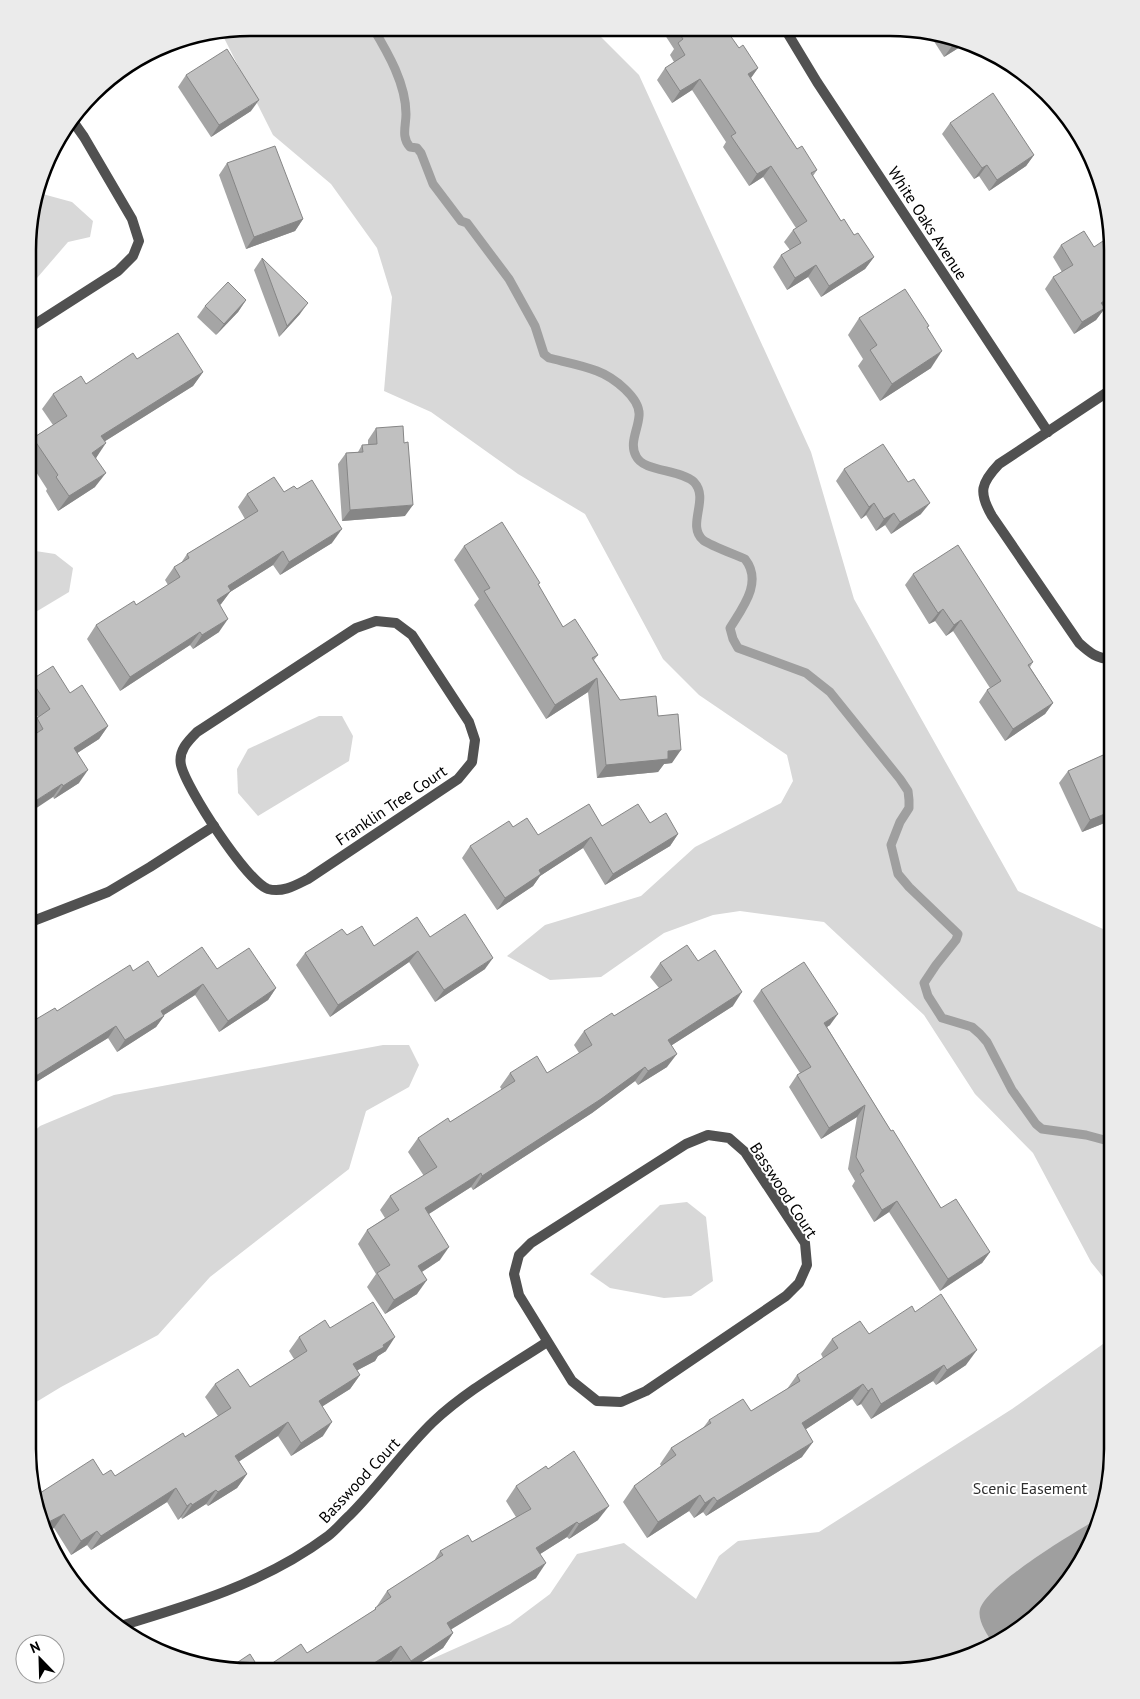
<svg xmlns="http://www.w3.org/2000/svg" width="1140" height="1699" font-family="'PT Sans',sans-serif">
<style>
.green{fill:#d8d8d8}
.water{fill:#9f9f9f}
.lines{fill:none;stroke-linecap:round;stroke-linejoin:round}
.stream{stroke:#9f9f9f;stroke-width:9}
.minor{stroke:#515151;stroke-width:10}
.wall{fill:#a5a5a5}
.shaded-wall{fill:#868686}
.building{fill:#c0c0c0;stroke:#868686}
.labels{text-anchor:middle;stroke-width:4;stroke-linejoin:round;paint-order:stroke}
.street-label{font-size:16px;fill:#000;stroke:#fff}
.park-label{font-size:16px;fill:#2f2f2f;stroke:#fff}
.rim{fill:none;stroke:#000;stroke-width:2.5}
</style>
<rect width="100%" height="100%" fill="#fff"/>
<g class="green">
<path d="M 250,28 L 592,28 L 639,75 L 811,452 L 854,599 L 1018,891 L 1112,933 L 1112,1288 L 1091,1262 L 1033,1153 L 975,1094 L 924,1015 L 824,922 L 740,911 L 713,915 L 664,933 L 601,977 L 550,980 L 507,956 L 545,925 L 641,896 L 695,847 L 781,803 L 793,781 L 787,755 L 699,695 L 663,659 L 585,514 L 518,474 L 431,412 L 384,391 L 392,297 L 377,248 L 331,184 L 273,135 L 221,32 Z"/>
<path d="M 39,193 L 72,202 L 93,221 L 90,237 L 68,242 L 37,278 L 29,279 L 29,220 Z"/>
<path d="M 29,550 L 55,554 L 73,568 L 69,592 L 29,616 Z"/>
<path d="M 319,716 L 342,716 L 353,736 L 349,761 L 258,816 L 238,793 L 237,769 L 248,749 Z"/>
<path d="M 383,1045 L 409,1045 L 419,1065 L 409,1087 L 366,1111 L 349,1169 L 210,1277 L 158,1335 L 61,1387 L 28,1407 L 28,1137 L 40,1126 L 114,1095 Z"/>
<path d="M 687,1202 L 706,1217 L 713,1281 L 691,1296 L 664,1298 L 610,1288 L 590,1274 L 660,1205 Z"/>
<path d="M 1112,1328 L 1112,1464 L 1101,1521 L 1075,1573 L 1026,1625 L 976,1654 L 891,1671 L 407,1670 L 510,1624 L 550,1594 L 577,1554 L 624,1543 L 696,1599 L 719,1556 L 738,1541 L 819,1532 L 1012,1409 L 1103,1344 Z"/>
</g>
<path class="water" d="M 1101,1517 L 1075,1573 L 1026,1625 L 993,1644 C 988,1635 977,1621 980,1609 C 989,1583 1076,1531 1101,1517 Z"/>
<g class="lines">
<path class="stream" d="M 373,28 C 388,53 406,84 406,114 C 406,126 401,137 410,147 L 417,148 L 421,153 L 433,184 L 461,221 L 467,223 L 509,279 L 535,326 L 544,354 L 549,358 C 565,362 582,365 597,371 C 613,377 641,398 639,416 C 638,430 629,443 636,456 C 643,472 680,469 694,482 C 710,499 686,525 703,540 C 709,545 736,555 745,559 C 763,582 743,607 730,628 L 733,639 L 738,648 L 806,673 L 830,692 L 900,779 L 908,791 L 909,800 L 909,808 L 900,822 L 891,845 L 898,874 L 909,887 L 958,934 L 956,940 L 936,965 L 924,983 L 928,996 L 942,1018 L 972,1027 L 980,1034 L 987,1042 L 1012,1090 L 1036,1124 L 1042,1129 L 1086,1135 L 1112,1142"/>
<g class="minor">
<path d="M 785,29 L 817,82 L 1048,432"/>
<path d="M 29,328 L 118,271 L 133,256 L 139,241 L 132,219 L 84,137 L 72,120"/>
<path d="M 376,621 L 396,623 L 412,635 L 469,722 L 475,740 L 472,762 L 458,779 L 308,879 C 296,885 283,893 268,889 C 247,882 186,788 181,765 C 178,751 188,741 197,732 L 356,628 Z"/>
<path d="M 1112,659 C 1097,659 1090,653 1079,643 L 992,516 C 978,492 981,483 999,464 L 1112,389"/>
<path d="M 28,923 L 108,892 L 150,867 L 214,826"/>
<path d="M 708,1135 L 729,1138 L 745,1152 L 805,1243 L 807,1265 L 799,1283 L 786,1296 L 646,1391 L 621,1402 L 597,1401 L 572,1381 L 519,1295 L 514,1274 L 519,1255 L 531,1243 L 686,1144 Z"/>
<path d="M 117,1627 C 191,1605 265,1583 328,1536 C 336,1530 342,1522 350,1515 C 379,1486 403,1451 433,1422 C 467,1390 509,1367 547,1342"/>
</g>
</g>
<g class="wall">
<path d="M 661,29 L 722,29 L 724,33 L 758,68 L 751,78 L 797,149 L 817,170 L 813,176 L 841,221 L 874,257 L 865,269 L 821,297 L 808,277 L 787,290 L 773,267 L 781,255 L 790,250 L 784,242 L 793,230 L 796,228 L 763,177 L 749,186 L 723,147 L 726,142 L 692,90 L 672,103 L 657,80 L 665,68 L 674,62 L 670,55 L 674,49 Z"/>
<path d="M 928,32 L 968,42 L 944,57 Z"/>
<path d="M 186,75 L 251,111 L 211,137 L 178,87 Z"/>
<path d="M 950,123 L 1034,155 L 1026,166 L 989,191 L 979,176 L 974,179 L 942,134 Z"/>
<path d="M 227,163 L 303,219 L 295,231 L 246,249 L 219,175 Z"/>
<path d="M 1061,245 L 1094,247 L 1112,250 L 1112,302 L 1104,308 L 1105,308 L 1096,320 L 1074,334 L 1045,289 L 1053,277 L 1062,272 L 1053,257 Z"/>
<path d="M 262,258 L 300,314 L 279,337 L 254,270 Z"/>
<path d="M 246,300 L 238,312 L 216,335 L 197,317 L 205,306 Z"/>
<path d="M 859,318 L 928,328 L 931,368 L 880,401 L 858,366 L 863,359 L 848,335 Z"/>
<path d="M 137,359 L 203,372 L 193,386 L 105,441 L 96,458 L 95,487 L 58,511 L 46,491 L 47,489 L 29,461 L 29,444 L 33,438 L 53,425 L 42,409 L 53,394 L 86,384 Z"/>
<path d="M 376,428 L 405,516 L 342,521 L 338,464 L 346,453 L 358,452 L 362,445 L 368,445 L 368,440 Z"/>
<path d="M 844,469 L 921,514 L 891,534 L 885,525 L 876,531 L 866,515 L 861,519 L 836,481 Z"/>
<path d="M 284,492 L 332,543 L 280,575 L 273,565 L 230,592 L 221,604 L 220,605 L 219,632 L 193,649 L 190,645 L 120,691 L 87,639 L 96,625 L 136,605 L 168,585 L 165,580 L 174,567 L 181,563 L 187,554 L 245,519 L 238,507 L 247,494 Z"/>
<path d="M 464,546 L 538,585 L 563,627 L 598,655 L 594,660 L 620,700 L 658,716 L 672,763 L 664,764 L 658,772 L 597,778 L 588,692 L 546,719 L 474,605 L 479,599 L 454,560 Z"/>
<path d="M 913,574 L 1033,662 L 1030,667 L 1053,703 L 1045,714 L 1005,741 L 979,702 L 987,690 L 990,688 L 953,631 L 946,636 L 935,621 L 929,624 L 905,585 Z"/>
<path d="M 31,680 L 70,693 L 108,726 L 99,739 L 77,753 L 79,783 L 54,799 L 31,737 L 29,733 L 29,729 L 38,717 L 29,703 L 29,684 Z"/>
<path d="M 1112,751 L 1112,820 L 1082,832 L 1059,783 L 1068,771 Z"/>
<path d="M 650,823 L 678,834 L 670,846 L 605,885 L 583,848 L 540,876 L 533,886 L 497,910 L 462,858 L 470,846 L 513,827 L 538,835 L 602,826 Z"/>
<path d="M 347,935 L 374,946 L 430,937 L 485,969 L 435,1002 L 409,962 L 330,1017 L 296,965 L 305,953 Z"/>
<path d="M 698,961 L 733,1006 L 672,1045 L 667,1067 L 638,1085 L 635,1081 L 592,1113 L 473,1190 L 471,1187 L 429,1214 L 440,1260 L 422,1272 L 417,1294 L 385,1314 L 367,1287 L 376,1274 L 358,1244 L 367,1230 L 385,1218 L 380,1210 L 390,1196 L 424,1176 L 408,1152 L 418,1138 L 450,1122 L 502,1090 L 500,1087 L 510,1073 L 547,1073 L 579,1053 L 574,1045 L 584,1031 L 614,1016 L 659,988 L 650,977 L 660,963 Z"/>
<path d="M 217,969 L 276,988 L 268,1000 L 219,1032 L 195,995 L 164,1015 L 164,1016 L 156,1027 L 117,1052 L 108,1038 L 28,1087 L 28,1024 L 57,1011 L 133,971 L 158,977 Z"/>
<path d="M 761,990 L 830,1025 L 827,1027 L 891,1131 L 941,1208 L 990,1252 L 982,1263 L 940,1291 L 889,1212 L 874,1222 L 852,1186 L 855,1181 L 848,1169 L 857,1117 L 821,1139 L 789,1087 L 797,1075 L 800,1073 L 753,1001 Z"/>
<path d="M 915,1312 L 966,1365 L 936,1385 L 933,1381 L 871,1419 L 861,1404 L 857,1406 L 852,1399 L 806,1429 L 802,1457 L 706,1516 L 703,1512 L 694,1518 L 689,1511 L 647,1538 L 623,1502 L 634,1486 L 661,1466 L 660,1464 L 671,1448 L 703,1428 L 709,1420 L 751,1411 L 787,1389 L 797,1375 L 823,1358 L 821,1354 L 832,1339 L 869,1334 Z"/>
<path d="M 330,1328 L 386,1351 L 378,1356 L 375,1361 L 357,1370 L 360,1375 L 350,1389 L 322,1406 L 323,1436 L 291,1456 L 278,1436 L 239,1461 L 247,1474 L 237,1488 L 208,1506 L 206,1504 L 182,1519 L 181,1517 L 178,1520 L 167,1502 L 91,1550 L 87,1545 L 71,1555 L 54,1528 L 44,1533 L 103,1475 L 115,1476 L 185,1437 L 218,1416 L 205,1397 L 215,1384 L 250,1387 L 294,1359 L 289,1351 L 299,1337 Z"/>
<path d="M 548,1469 L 598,1520 L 569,1539 L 567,1537 L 540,1554 L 536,1578 L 451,1629 L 453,1633 L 443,1648 L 409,1670 L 397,1670 L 391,1661 L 376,1670 L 262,1670 L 307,1653 L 373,1611 L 377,1607 L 377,1606 L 387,1591 L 434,1561 L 440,1551 L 472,1542 L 516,1517 L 506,1501 L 516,1486 Z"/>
</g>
<g class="shaded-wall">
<path d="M 961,40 L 968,42 L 944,57 L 952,46 Z"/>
<path d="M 758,68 L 750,79 L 748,74 Z"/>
<path d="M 700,79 L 692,90 L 672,103 L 680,91 Z"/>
<path d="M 259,100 L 251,111 L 211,137 L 219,125 Z"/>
<path d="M 1034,155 L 1026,166 L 989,191 L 997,180 Z"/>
<path d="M 987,165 L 979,176 L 974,179 L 982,168 Z"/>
<path d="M 771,166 L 763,177 L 749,186 L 757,174 Z"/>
<path d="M 303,219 L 295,231 L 246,249 L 254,237 Z"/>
<path d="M 874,257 L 865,269 L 821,297 L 829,286 Z"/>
<path d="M 816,265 L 808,277 L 787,290 L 795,278 Z"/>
<path d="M 1112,295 L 1112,303 L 1093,315 L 1101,303 Z"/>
<path d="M 246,300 L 238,312 L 216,335 L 224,324 Z"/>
<path d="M 308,303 L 300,314 L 279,337 L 287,326 Z"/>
<path d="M 1105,308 L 1096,320 L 1074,334 L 1082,322 Z"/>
<path d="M 942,351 L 931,368 L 880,401 L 892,384 Z"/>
<path d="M 203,372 L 193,386 L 91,450 L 101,436 Z"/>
<path d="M 106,443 L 96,458 L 82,467 L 92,453 Z"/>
<path d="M 106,473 L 95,487 L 58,511 L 69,496 Z"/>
<path d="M 874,503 L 866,515 L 861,519 L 869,507 Z"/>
<path d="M 930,503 L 921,514 L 891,534 L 900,522 Z"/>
<path d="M 413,505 L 405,516 L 342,521 L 350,510 Z"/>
<path d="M 894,513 L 885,525 L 876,531 L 884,519 Z"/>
<path d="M 342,529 L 332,543 L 280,575 L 289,562 Z"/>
<path d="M 283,551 L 273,565 L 230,592 L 221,604 L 207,614 L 228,586 Z"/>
<path d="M 943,609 L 935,621 L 929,624 L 938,613 Z"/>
<path d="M 228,619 L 219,632 L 193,649 L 202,635 Z"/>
<path d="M 961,620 L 953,631 L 946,636 L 954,625 Z"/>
<path d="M 200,632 L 190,645 L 120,691 L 130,677 Z"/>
<path d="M 597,678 L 588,692 L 546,719 L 555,705 Z"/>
<path d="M 1053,703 L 1045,714 L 1005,741 L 1013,729 Z"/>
<path d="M 108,726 L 99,739 L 65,761 L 74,748 Z"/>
<path d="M 681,750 L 672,763 L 664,764 L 658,772 L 597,778 L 606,765 L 668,751 Z"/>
<path d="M 88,770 L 79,783 L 54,799 L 63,786 Z"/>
<path d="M 62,784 L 53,797 L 29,813 L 29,805 Z"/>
<path d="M 1112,811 L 1112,820 L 1082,832 L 1090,820 Z"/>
<path d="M 678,834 L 670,846 L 605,885 L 613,874 Z"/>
<path d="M 591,837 L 583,848 L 540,876 L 533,886 L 497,910 L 505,898 L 539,870 Z"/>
<path d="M 418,951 L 409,962 L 330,1017 L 338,1005 Z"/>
<path d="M 493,958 L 485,969 L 435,1002 L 444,990 Z"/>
<path d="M 203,984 L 195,995 L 153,1022 L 161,1011 Z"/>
<path d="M 276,988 L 268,1000 L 219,1032 L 228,1021 Z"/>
<path d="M 742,992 L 733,1006 L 658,1054 L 668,1040 Z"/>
<path d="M 838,1014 L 830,1025 L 816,1034 L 824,1023 Z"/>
<path d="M 164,1016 L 156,1027 L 117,1052 L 125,1040 Z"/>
<path d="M 116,1026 L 108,1038 L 28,1087 L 28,1083 L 31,1079 Z"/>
<path d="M 677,1054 L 667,1067 L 638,1085 L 648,1071 Z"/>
<path d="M 645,1067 L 635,1081 L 592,1113 L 473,1190 L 482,1176 Z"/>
<path d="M 865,1105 L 857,1117 L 821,1139 L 829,1128 Z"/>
<path d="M 481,1173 L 471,1187 L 416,1222 L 425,1208 Z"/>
<path d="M 897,1201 L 889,1212 L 874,1222 L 882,1210 Z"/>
<path d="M 449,1247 L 440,1260 L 409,1280 L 418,1266 Z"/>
<path d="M 990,1252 L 982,1263 L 940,1291 L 948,1279 Z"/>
<path d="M 427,1280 L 417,1294 L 385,1314 L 394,1300 Z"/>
<path d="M 395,1337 L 386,1351 L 378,1356 L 375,1361 L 343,1378 L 353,1364 Z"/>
<path d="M 977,1350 L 966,1365 L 936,1385 L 947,1370 Z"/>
<path d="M 944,1365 L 933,1381 L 871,1419 L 881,1404 Z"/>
<path d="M 360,1375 L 350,1389 L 309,1415 L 319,1401 Z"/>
<path d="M 863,1384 L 852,1399 L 791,1439 L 802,1423 Z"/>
<path d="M 872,1388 L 861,1404 L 857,1406 L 868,1391 Z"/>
<path d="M 288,1422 L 278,1436 L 226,1470 L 235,1456 Z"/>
<path d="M 332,1422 L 323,1436 L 291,1456 L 301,1443 Z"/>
<path d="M 813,1442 L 802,1457 L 706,1516 L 717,1501 Z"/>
<path d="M 247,1474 L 237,1488 L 208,1506 L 218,1492 Z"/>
<path d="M 176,1488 L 167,1502 L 91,1550 L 101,1536 Z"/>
<path d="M 216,1490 L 206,1504 L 182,1519 L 192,1505 Z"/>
<path d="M 700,1495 L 689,1511 L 647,1538 L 658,1522 Z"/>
<path d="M 714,1497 L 703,1512 L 694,1518 L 705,1503 Z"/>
<path d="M 191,1503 L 181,1517 L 178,1520 L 187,1506 Z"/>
<path d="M 609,1506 L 598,1520 L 569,1539 L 579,1524 Z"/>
<path d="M 64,1514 L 54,1528 L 44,1533 L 43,1525 Z"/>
<path d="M 577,1522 L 567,1537 L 526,1563 L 536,1548 Z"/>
<path d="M 97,1531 L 87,1545 L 71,1555 L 81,1541 Z"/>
<path d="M 546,1563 L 536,1578 L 437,1638 L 447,1623 Z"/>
<path d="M 453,1633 L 443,1648 L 409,1670 L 405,1670 L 411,1661 Z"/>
<path d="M 401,1646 L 391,1661 L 376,1670 L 363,1670 Z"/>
</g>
<g class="building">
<path d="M 676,29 L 722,29 L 724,33 L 727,31 L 739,48 L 743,45 L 758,68 L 748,74 L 797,149 L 802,146 L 817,170 L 811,173 L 841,221 L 844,219 L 854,235 L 858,233 L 874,257 L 829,286 L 816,265 L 795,278 L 781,255 L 801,243 L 793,230 L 807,221 L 771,166 L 757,174 L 731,136 L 736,133 L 700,79 L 680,91 L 665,68 L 685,55 L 678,43 L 683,39 Z"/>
<path d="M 946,37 L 961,40 L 952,46 Z"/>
<path d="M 227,49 L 259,100 L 219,125 L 186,75 Z"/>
<path d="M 993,93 L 1034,155 L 997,180 L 987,165 L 982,168 L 950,123 Z"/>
<path d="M 275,146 L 303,219 L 254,237 L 227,163 Z"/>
<path d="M 1084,231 L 1094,247 L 1106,239 L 1109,245 L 1111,244 L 1112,250 L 1112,296 L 1101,303 L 1105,308 L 1082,322 L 1053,277 L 1073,265 L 1061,245 Z"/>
<path d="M 262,258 L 308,303 L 287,326 Z"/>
<path d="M 228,282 L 246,300 L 224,324 L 205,306 Z"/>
<path d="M 905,289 L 929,326 L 927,327 L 942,351 L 892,384 L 870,350 L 877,345 L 859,318 Z"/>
<path d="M 178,333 L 203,372 L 101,436 L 106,443 L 92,453 L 106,473 L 69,496 L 56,477 L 58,475 L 33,438 L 67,416 L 53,394 L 81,376 L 86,384 L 133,353 L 137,359 Z"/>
<path d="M 403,426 L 404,443 L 408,442 L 413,505 L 350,510 L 346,453 L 363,452 L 362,445 L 377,444 L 376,428 Z"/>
<path d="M 883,444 L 908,482 L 914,479 L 930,503 L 900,522 L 894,513 L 884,519 L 874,503 L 869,507 L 844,469 Z"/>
<path d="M 274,477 L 284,492 L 294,486 L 297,489 L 312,480 L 342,529 L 289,562 L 283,551 L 228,586 L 231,591 L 217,600 L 228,619 L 202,635 L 200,632 L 130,677 L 96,625 L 134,601 L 136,605 L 180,577 L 174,567 L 189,558 L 187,554 L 258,511 L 247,494 Z"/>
<path d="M 502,522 L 540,583 L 538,584 L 563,627 L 575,619 L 598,655 L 592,658 L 620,700 L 656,696 L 658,716 L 678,714 L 681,750 L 668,751 L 668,759 L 606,765 L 597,678 L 555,705 L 484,591 L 490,588 L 464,546 Z"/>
<path d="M 958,545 L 1033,662 L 1028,665 L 1053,703 L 1013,729 L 987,690 L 1001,681 L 961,620 L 954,625 L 943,609 L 938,613 L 913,574 Z"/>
<path d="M 53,666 L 70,693 L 82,685 L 108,726 L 74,748 L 88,770 L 63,786 L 62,784 L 29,805 L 29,738 L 43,729 L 37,718 L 50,709 L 31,680 Z"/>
<path d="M 1112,751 L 1112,811 L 1090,820 L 1068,771 Z"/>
<path d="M 589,804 L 602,826 L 638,804 L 650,823 L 666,813 L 678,834 L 613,874 L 591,837 L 539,870 L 541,874 L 505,898 L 470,846 L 509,821 L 513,827 L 527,818 L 538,835 Z"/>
<path d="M 465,914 L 493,958 L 444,990 L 418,951 L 338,1005 L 305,953 L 342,929 L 347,935 L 362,926 L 374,946 L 417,917 L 430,937 Z"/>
<path d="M 687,945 L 698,961 L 715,950 L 742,992 L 668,1040 L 677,1054 L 648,1071 L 645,1067 L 601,1099 L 482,1176 L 481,1173 L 425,1208 L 449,1247 L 418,1266 L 427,1280 L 394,1300 L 377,1273 L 390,1265 L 367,1230 L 399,1210 L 390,1196 L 437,1167 L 418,1138 L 448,1118 L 450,1122 L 515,1081 L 510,1073 L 537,1056 L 547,1073 L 592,1045 L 584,1031 L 612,1013 L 614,1016 L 672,980 L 660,963 Z"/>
<path d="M 202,947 L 217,969 L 249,948 L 276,988 L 228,1021 L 203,984 L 161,1011 L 164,1016 L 125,1040 L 116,1026 L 31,1079 L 28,1074 L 28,1024 L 55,1008 L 57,1011 L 130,965 L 133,971 L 148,961 L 158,977 Z"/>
<path d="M 804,962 L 838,1014 L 824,1023 L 891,1131 L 893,1130 L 941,1208 L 956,1199 L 990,1252 L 948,1279 L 897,1201 L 882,1210 L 860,1174 L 864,1171 L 856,1157 L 865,1105 L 829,1128 L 797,1075 L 811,1067 L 761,990 Z"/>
<path d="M 941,1294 L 977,1350 L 947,1370 L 944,1365 L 881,1404 L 872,1388 L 868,1391 L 863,1384 L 802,1423 L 813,1442 L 717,1501 L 714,1497 L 705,1503 L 700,1495 L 658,1522 L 634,1486 L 676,1455 L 671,1448 L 711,1423 L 709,1420 L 743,1399 L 751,1411 L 800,1381 L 797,1375 L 838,1348 L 832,1339 L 860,1321 L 869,1334 L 912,1306 L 915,1312 Z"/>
<path d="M 373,1302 L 395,1337 L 383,1345 L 384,1347 L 353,1364 L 360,1375 L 319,1401 L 332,1422 L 301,1443 L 288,1422 L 235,1456 L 247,1474 L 218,1492 L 216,1490 L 192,1505 L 191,1503 L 187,1506 L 176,1488 L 101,1536 L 97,1531 L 81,1541 L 64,1514 L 43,1525 L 37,1495 L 93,1459 L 103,1475 L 111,1470 L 115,1476 L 183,1433 L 185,1437 L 231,1408 L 215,1384 L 238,1369 L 250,1387 L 307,1351 L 299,1337 L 325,1320 L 330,1328 Z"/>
<path d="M 574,1451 L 609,1506 L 579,1524 L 577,1522 L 536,1548 L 546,1563 L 447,1623 L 453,1633 L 411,1661 L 401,1646 L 363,1670 L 262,1670 L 301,1644 L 307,1653 L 376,1609 L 375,1608 L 391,1597 L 387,1591 L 443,1555 L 440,1551 L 468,1535 L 472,1542 L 531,1509 L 516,1486 L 546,1466 L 548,1469 Z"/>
<path d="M 250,1654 L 260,1670 L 226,1670 Z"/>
</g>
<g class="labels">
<g class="street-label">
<text transform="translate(928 223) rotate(57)" y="6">White Oaks Avenue</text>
<text transform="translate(391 805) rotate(-34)" y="6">Franklin Tree Court</text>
<text transform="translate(784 1190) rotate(57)" y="6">Basswood Court</text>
<text transform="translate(359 1480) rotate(-47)" y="6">Basswood Court</text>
</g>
<g class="park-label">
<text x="1030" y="1494">Scenic Easement</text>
</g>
</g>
<path d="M0 0H1140V1699H0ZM250 36H890A214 214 0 0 1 1104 250V1449A214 214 0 0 1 890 1663H250A214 214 0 0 1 36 1449V250A214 214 0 0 1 250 36Z" fill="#ebebeb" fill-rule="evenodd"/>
<path class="rim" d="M250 36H890A214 214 0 0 1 1104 250V1449A214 214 0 0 1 890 1663H250A214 214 0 0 1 36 1449V250A214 214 0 0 1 250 36Z"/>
<g transform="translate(40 1659) rotate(337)"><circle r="24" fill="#ffffff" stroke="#999999"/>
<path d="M0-4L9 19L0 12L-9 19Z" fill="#000000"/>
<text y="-8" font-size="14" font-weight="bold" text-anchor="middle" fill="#000000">N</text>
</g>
</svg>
